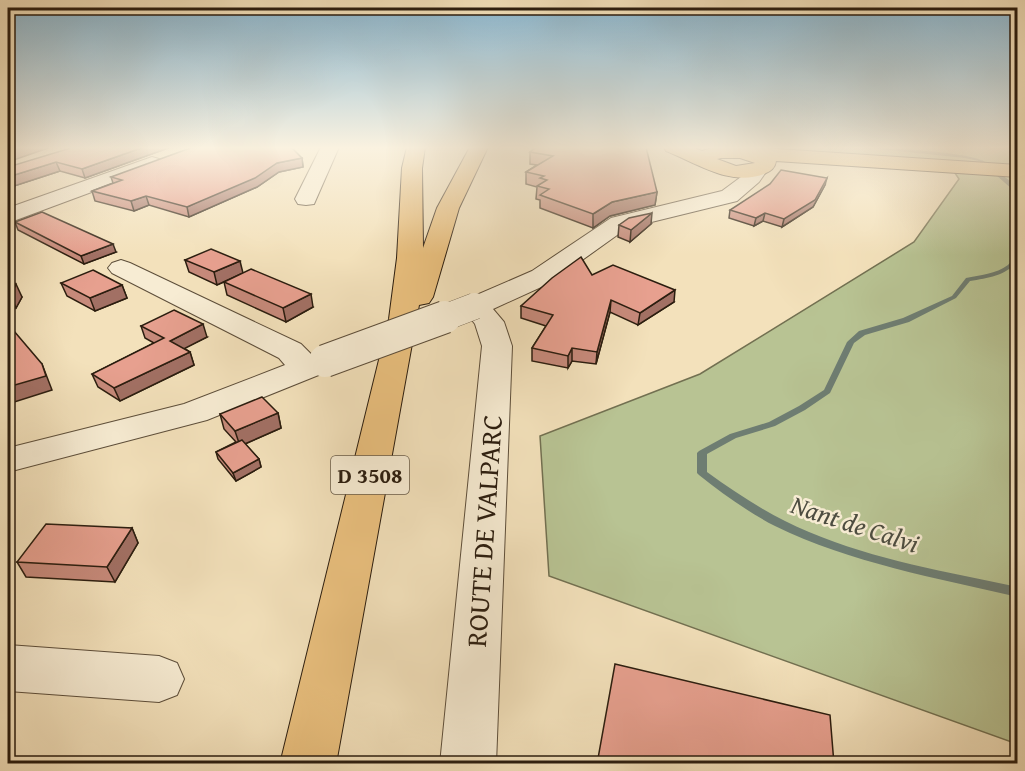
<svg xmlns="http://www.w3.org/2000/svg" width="1025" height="771" font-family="'Gentium Book Plus',serif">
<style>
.green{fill:#b8c393;stroke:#727051;stroke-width:1.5}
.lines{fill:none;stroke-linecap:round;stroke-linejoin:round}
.stream{fill:#6e7d72;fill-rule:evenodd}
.minor-casing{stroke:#5d4e3a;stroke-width:2}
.major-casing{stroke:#2b1d0f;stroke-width:2}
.highway-casing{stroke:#2b1d0f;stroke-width:2}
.minor{fill:#f7ecd3;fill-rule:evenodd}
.major{fill:#eac07e;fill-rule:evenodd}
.highway{fill:#eac07e;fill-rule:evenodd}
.minor-bridge-far1-casing{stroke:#5d4e3a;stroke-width:27;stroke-linecap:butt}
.minor-bridge-casing{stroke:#5d4e3a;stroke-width:34;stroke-linecap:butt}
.minor-bridge-far1{stroke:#f7ecd3;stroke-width:26}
.minor-bridge{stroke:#f7ecd3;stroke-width:32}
.wall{fill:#c78a7b;stroke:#2b1d0f;stroke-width:1.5}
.shaded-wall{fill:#a27064;stroke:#2b1d0f;stroke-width:1.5}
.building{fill:#e7a08f;stroke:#2b1d0f;stroke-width:1.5}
.labels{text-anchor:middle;stroke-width:5;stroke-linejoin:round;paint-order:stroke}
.shield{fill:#f7ecd3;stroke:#685b4a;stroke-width:1.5}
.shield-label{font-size:22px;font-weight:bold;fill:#2b1d0f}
.water-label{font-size:26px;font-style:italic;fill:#4d4d41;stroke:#f7ecd3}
.near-street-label{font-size:28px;fill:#2b1d0f;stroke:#f7ecd3}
</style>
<rect width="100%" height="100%" fill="#f3e1bb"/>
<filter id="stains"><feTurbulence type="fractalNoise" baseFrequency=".00333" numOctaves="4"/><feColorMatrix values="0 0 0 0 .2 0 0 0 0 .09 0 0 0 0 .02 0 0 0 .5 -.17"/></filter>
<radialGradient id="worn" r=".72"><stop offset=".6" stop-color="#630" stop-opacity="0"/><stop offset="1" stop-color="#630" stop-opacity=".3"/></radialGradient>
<path class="green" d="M 778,147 L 1017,147 L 1017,744 L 549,576 L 540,436 L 700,374 L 914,242 L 959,179 L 947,161 L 790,151 Z"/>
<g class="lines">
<g class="stream">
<path d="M 860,147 C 881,147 975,152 987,163 L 985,164 L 979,161 L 965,158 Z"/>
<path d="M 996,173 L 1000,173 C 1011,183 1018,183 1018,199 L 1015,198 L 1012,189 L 996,175 Z"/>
<path d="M 1018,224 L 1018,252 L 1015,250 L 1012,239 L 1015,226 Z"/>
<path d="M 1018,254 L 1018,261 C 1005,276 988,278 970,281 L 956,298 L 909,322 L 865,335 L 854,343 L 830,393 L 805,410 L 775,426 L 736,438 L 707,454 L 707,472 C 739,495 772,517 809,532 C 875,560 948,572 1018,587 L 1018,597 C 936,578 851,563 775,526 C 748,512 723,494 699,475 L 697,473 L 697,453 L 699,451 L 730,434 L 769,422 L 799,406 L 824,390 L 847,342 L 859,331 L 903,318 L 952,296 L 966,278 C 980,275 996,274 1008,265 C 1011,262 1014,257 1018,254 Z"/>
</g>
<g class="minor-casing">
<g id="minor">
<path d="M 321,147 L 339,147 L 314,204 L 306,205 L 298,204 L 295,199 Z"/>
<path d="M 152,157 L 159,159 L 162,163 L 159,167 L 8,223 L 8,208 Z"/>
<path d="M 758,163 L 765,165 L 768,169 L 759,182 L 737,201 L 627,228 L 550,283 L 493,309 L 504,322 L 512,346 L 496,764 L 440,764 L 482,346 L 475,324 L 461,306 L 465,300 L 532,271 L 611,218 L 722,191 L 745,174 L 751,165 Z"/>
<path d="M 121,260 L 130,263 L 301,344 L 312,355 L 325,352 L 336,354 L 341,361 L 336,368 L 207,420 L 8,472 L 8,448 L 184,404 L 285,365 L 279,358 L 112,273 L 108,268 L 112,263 Z"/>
<path d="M 8,645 L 159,656 L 177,663 L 184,679 L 177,695 L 159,702 L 8,691 Z"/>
</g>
</g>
<g class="major-casing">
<path id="major" d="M 664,147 L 691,147 L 702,151 L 716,147 L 746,147 L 1018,165 L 1018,177 L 776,161 C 775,168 771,171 764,174 C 730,187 697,163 666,151 ZM 721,158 L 740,158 L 755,163 L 736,166 L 717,159 Z"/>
</g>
<g class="highway-casing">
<path id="highway" d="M 407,147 L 425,147 L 422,168 L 423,248 L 437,208 L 470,147 L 488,147 L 459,208 L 433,297 L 429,303 L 419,305 L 336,764 L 280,764 L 389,319 L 397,258 L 402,168 Z"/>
</g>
<use href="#minor" class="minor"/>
<use href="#major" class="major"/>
<use href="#highway" class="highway"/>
<g class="minor-bridge-far1-casing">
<path id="minor-bridge-far1" d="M 441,319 L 475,306"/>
</g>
<g class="minor-bridge-casing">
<path id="minor-bridge" d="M 325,361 L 445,317"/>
</g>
<use href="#minor-bridge-far1" class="minor-bridge-far1"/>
<use href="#minor-bridge" class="minor-bridge"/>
</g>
<g class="wall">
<path d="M 171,147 L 85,178 L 60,171 L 8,188 L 8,167 Z"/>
<path d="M 537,147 L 657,192 L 655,205 L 610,216 L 593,228 L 540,208 L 540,200 L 536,199 L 537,187 L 526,184 L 526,172 L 537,165 L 530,164 L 530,152 Z"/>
<path d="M 302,158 L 303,167 L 279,172 L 257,187 L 189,217 L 149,205 L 134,211 L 95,201 L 92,191 L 113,183 L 111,177 Z"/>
<path d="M 825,185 L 813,207 L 782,227 L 763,221 L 754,226 L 729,218 L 730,210 Z"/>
<path d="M 15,222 L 116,252 L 84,264 L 18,230 Z"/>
<path d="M 651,224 L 630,242 L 618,237 L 619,225 Z"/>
<path d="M 185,260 L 243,273 L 313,307 L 286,322 L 227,295 L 224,282 L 226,281 L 217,285 L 189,272 Z"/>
<path d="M 592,275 L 674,302 L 638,325 L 610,312 L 596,364 L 572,361 L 568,368 L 532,361 L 532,348 L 546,326 L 521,318 L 521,306 Z"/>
<path d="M 8,279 L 22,297 L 16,308 L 8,304 Z"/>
<path d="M 61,283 L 122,285 L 127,298 L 95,311 L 67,296 Z"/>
<path d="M 141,326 L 207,337 L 184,348 L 190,352 L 194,365 L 120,401 L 98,387 L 92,374 L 154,343 L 145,338 Z"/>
<path d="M 278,413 L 281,428 L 245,444 L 259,459 L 261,467 L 236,481 L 218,459 L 216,452 L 236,442 L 224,429 L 220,414 Z"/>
<path d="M 132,528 L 138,543 L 115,582 L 26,577 L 17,562 Z"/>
</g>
<g class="shaded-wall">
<path d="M 22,147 L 51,147 L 8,162 L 8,152 Z"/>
<path d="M 144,147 L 171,147 L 85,178 L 82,169 Z"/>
<path d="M 302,158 L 303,167 L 279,172 L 257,187 L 189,217 L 187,207 L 277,163 Z"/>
<path d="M 56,162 L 60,171 L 8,188 L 8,177 Z"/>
<path d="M 827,178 L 825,185 L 813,207 L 782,227 L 784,219 Z"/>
<path d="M 657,192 L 655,205 L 610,216 L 593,228 L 593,214 L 612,202 Z"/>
<path d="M 146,196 L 149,205 L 134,211 L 131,201 Z"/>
<path d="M 652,213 L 651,224 L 630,242 L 631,230 Z"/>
<path d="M 765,213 L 763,221 L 754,226 L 756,218 Z"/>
<path d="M 113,244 L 116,252 L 84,264 L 81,256 Z"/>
<path d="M 240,261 L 243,273 L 217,285 L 214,272 Z"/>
<path d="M 16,284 L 22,297 L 16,308 L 11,295 Z"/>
<path d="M 122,285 L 127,298 L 95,311 L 90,298 Z"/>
<path d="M 675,290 L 674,302 L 638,325 L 640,313 Z"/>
<path d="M 311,294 L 313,307 L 286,322 L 283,308 Z"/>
<path d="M 611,300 L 610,312 L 596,364 L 597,352 Z"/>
<path d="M 203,324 L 207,337 L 174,354 L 170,341 Z"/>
<path d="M 572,348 L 572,361 L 568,368 L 568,356 Z"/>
<path d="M 190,352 L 194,365 L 120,401 L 114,388 Z"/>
<path d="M 42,364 L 52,390 L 8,404 L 8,387 Z"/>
<path d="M 278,413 L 281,428 L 240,446 L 235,431 Z"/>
<path d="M 259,459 L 261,467 L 236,481 L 233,473 Z"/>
<path d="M 132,528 L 138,543 L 115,582 L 107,567 Z"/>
</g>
<g class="building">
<path d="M 8,147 L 22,147 L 8,152 Z"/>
<path d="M 74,147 L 144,147 L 82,169 L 56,162 L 8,177 L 8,167 Z"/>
<path d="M 193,147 L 291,147 L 302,158 L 277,163 L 255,178 L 187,207 L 146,196 L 131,201 L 92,191 L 122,180 L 111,177 Z"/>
<path d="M 537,147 L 646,147 L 657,192 L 612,202 L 593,214 L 540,195 L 549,189 L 537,186 L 547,180 L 540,178 L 544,176 L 526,172 L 553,156 L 530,152 Z"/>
<path d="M 781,170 L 827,178 L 815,200 L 784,219 L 765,213 L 756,218 L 730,210 L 770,184 Z"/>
<path d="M 42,212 L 113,244 L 81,256 L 15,222 Z"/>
<path d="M 652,213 L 631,230 L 619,225 L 629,218 Z"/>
<path d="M 211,249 L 240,261 L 214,272 L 185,260 Z"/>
<path d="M 581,257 L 592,275 L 613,265 L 675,290 L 640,313 L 611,300 L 597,352 L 572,348 L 568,356 L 532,348 L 553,315 L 521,306 L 552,278 Z"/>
<path d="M 251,269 L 311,294 L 283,308 L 224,282 Z"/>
<path d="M 93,270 L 122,285 L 90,298 L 61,283 Z"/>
<path d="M 8,279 L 16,284 L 11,295 L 8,294 Z"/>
<path d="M 174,310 L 203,324 L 170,341 L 190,352 L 114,388 L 92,374 L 164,338 L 141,326 Z"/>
<path d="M 8,324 L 42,364 L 46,376 L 8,387 Z"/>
<path d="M 262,397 L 278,413 L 235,431 L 220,414 Z"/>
<path d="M 242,440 L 259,459 L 233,473 L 216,452 Z"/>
<path d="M 46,524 L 132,528 L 107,567 L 17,562 Z"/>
<path d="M 615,664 L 830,715 L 834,764 L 597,764 Z"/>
</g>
<linearGradient id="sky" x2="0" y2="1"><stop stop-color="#89b8d3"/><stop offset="0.58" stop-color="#faf2e0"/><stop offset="1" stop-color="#faf2e0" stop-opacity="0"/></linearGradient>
<rect width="1025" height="255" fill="url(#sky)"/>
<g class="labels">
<rect class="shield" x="331" y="456" width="78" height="38" rx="4.5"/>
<g class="shield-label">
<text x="370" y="483">D 3508</text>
</g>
<g class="water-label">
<text transform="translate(855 524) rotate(18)" y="9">Nant de Calvi</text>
</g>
<g class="near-street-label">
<text transform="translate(484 531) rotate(-86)" y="10">ROUTE DE VALPARC</text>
</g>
</g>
<rect width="1025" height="771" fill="none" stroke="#f3e1bb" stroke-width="30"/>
<rect x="9" y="9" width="1007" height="753" fill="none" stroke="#2b1d0f" stroke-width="3"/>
<rect x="15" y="15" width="995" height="741" fill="none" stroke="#2b1d0f" stroke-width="1.5"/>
<rect width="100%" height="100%" filter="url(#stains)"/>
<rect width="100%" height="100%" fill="url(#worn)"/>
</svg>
